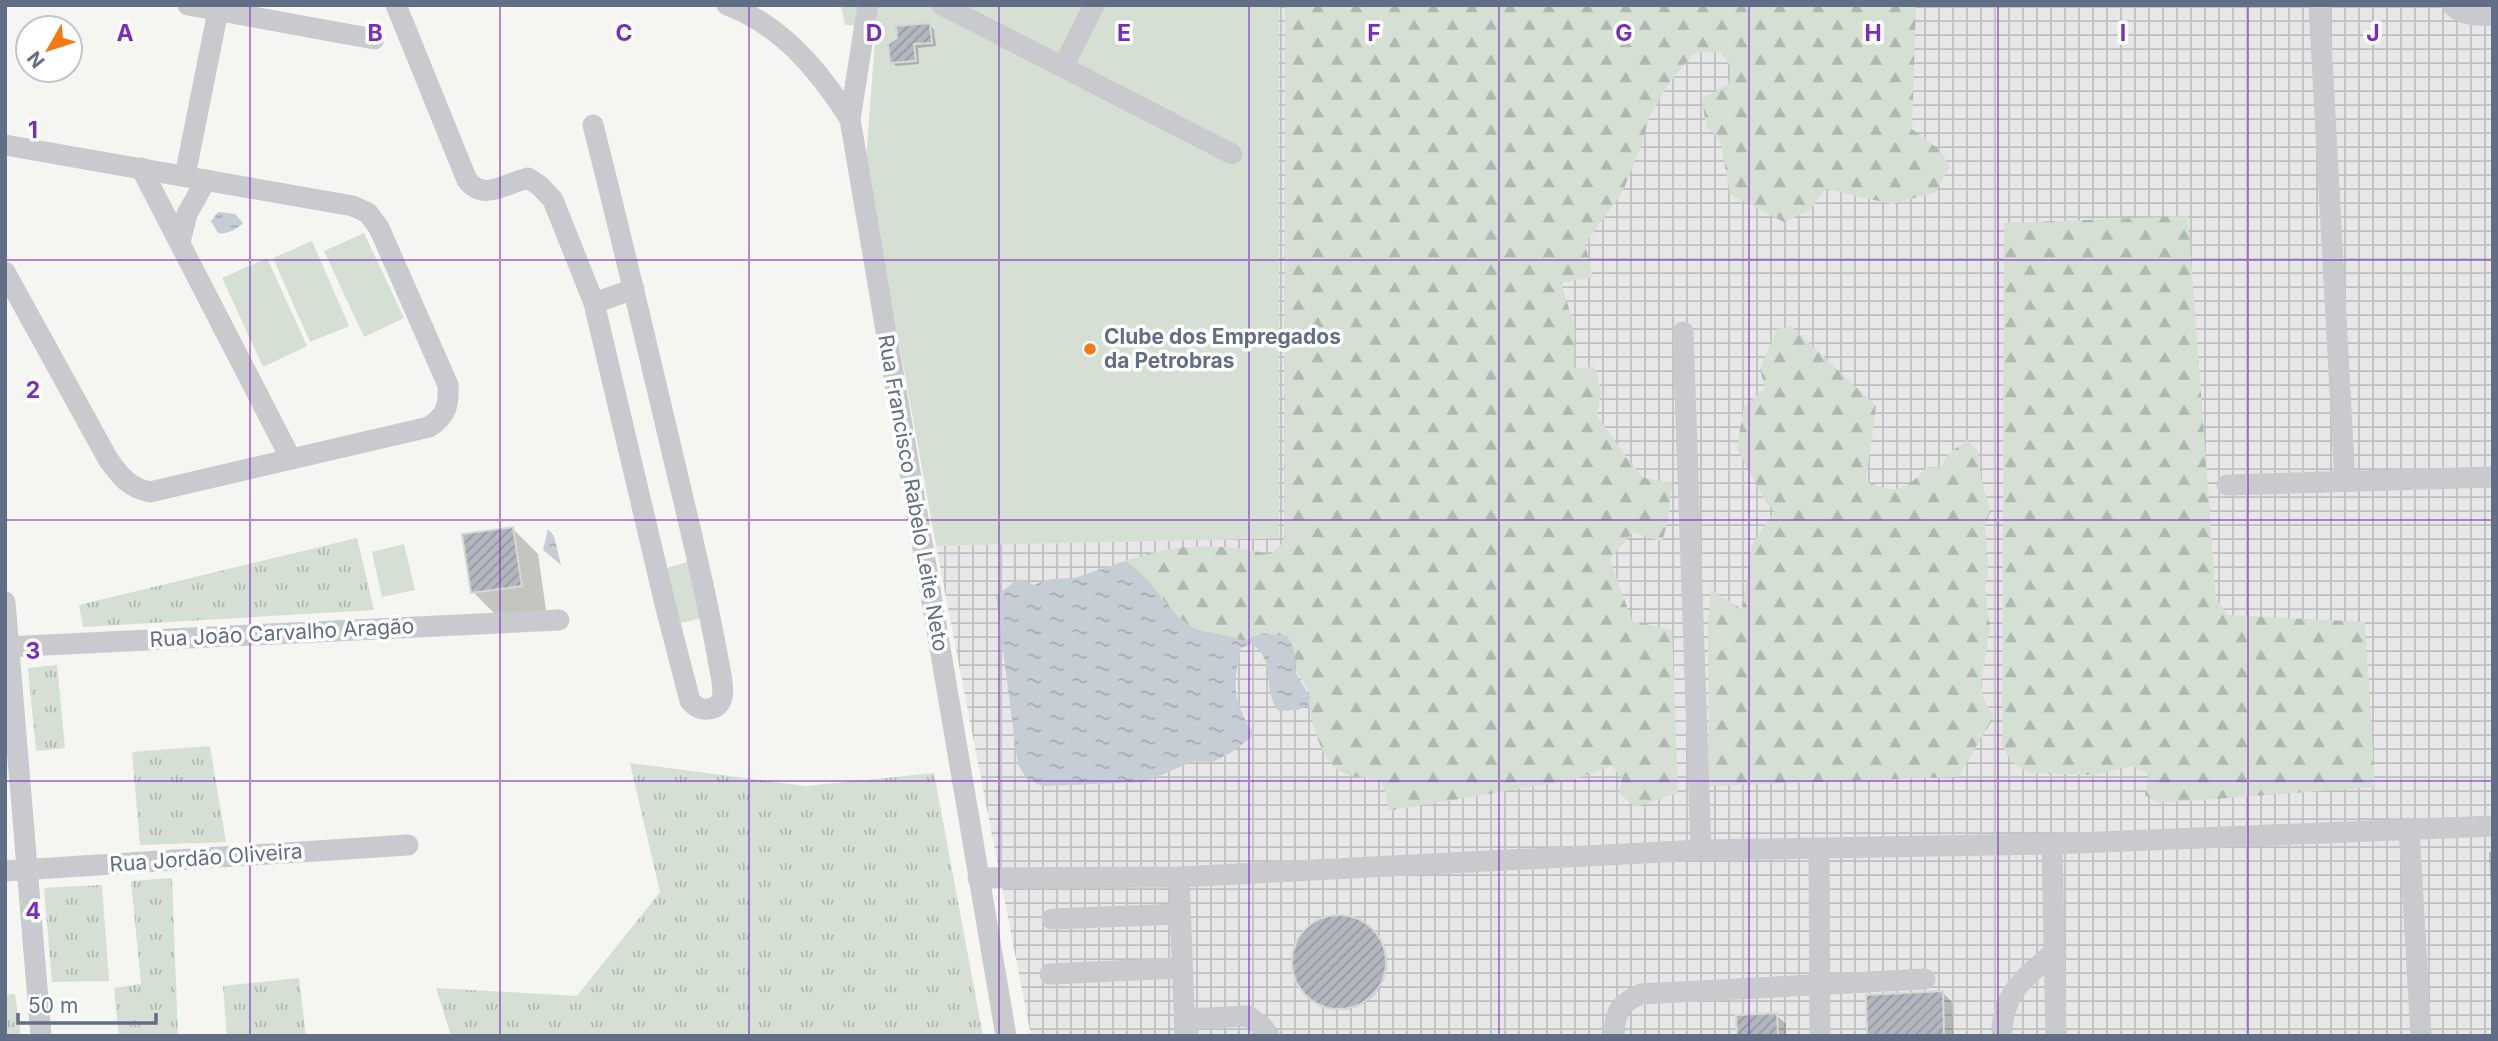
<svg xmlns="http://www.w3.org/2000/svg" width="2498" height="1041" font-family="Inter,sans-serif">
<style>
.industrial{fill:url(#industrial-grid)}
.grass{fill:url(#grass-tufts)}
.forest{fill:url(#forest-firs)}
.garden{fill:#d5dfd3}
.water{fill:url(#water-ripples)}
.shadow{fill:#0003}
.building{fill:url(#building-hatch);stroke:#d7d8d5;stroke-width:2}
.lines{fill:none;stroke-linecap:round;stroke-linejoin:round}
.minor{stroke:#c8cace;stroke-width:21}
.grid{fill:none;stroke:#7b2cbf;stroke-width:2;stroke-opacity:0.55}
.poi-dot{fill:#f27916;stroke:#fff;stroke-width:2.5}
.labels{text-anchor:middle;stroke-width:7;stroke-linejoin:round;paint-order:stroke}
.poi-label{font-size:21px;font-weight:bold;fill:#626e86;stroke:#fff;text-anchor:start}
.street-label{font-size:21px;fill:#626e86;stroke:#fff}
.grid-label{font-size:23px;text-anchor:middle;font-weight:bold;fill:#7b2cbf;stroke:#fff;stroke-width:7;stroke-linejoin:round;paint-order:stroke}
</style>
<defs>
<pattern id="industrial-grid" width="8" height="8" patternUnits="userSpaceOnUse" patternTransform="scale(1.75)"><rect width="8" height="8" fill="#e6e7e6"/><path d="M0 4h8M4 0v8" fill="none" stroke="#bebfc0"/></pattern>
<pattern id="grass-tufts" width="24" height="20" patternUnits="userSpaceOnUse" patternTransform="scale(1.75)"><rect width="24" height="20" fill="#d5dfd3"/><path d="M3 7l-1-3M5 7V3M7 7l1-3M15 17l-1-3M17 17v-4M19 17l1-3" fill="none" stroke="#b0b9b1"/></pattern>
<pattern id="forest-firs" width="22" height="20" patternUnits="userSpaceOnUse" patternTransform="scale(1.75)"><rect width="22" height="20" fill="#d5dfd3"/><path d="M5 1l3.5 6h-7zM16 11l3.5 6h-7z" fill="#b0b9b1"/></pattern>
<pattern id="water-ripples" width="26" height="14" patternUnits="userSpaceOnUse" patternTransform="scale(1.75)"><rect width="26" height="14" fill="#c6cdd4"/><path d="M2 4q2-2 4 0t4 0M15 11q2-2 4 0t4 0" fill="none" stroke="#a4abb2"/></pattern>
<pattern id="building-hatch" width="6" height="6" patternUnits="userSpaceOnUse" patternTransform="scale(1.75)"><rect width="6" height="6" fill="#b2b7bf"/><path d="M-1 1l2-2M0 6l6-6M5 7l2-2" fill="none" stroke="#9499a1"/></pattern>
</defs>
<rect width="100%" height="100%" fill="#f5f6f2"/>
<path class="industrial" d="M 1279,5 L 2493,5 L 2493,1036 L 1031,1036 L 936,546 L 1279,538 Z"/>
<g class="grass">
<path d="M 357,538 L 374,610 L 83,627 L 79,605 Z"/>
<path d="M 57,665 L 65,748 L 36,751 L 28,668 Z"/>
<path d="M 210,746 L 226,842 L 140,845 L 132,752 Z"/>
<path d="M 630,763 L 806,786 L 934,773 L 983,1036 L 451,1036 L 436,988 L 577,996 L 660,892 Z"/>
<path d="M 172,878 L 178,1036 L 119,1036 L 114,988 L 141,984 L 131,881 Z"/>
<path d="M 102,885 L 109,981 L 52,982 L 44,888 Z"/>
<path d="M 299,978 L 306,1036 L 227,1036 L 223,986 Z"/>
<path d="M 15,994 L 21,1036 L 5,1036 L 5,995 Z"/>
</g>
<g class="forest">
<path d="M 1285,5 L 1916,5 L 1912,129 L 1941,151 L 1949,167 L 1936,192 L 1892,204 L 1826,189 L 1810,210 L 1784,222 L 1730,194 L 1720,140 L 1706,126 L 1702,99 L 1729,83 L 1732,69 L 1721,52 L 1694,53 L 1670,82 L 1650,115 L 1642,144 L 1622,193 L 1585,244 L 1593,277 L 1561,283 L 1575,328 L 1574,368 L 1595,367 L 1601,392 L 1597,416 L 1627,458 L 1644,478 L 1672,483 L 1668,521 L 1662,542 L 1633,532 L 1610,559 L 1632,621 L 1672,630 L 1678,793 L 1635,807 L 1619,793 L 1622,778 L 1612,766 L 1572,780 L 1388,811 L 1386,794 L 1381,780 C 1367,778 1343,777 1333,766 C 1320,752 1312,723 1309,704 C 1309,701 1310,697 1309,693 C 1305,678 1294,678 1296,658 L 1262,633 L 1243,641 C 1229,635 1200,633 1190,626 C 1164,608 1152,577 1125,561 C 1140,557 1156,551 1172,549 C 1200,544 1244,547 1270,555 L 1284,542 Z"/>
<path d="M 2188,216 L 2216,599 L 2228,615 L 2365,622 L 2375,787 L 2159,803 L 2145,795 L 2149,774 L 2132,766 L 2095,775 L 2029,773 L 2012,762 L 2002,746 L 2004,223 Z"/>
<path d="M 1791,326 L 1876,406 L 1866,481 C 1897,495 1905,491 1927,467 L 1941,467 L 1948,454 L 1967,440 L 1978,451 L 1982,483 L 1991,511 L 1985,524 L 1988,570 L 1985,588 L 1990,630 L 1981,682 L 1984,700 L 1994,717 L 1958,777 L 1709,786 L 1708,620 L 1711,590 L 1742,609 L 1752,545 L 1775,510 L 1766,503 L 1737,448 L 1744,407 L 1765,388 L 1760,369 L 1777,329 Z"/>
</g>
<g class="garden">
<path d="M 841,5 L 1279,5 L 1279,538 L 936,546 L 866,159 L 876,27 L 845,25 Z"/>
<path d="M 364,233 L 404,318 L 364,337 L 324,251 Z"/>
<path d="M 312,241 L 349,326 L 310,342 L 273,258 Z"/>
<path d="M 267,258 L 307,346 L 263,367 L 222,278 Z"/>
<path d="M 404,544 L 415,590 L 382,597 L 372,552 Z"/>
<path d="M 688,562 L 702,618 L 677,624 L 663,569 Z"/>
</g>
<g class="water">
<path d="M 218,212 L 235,214 L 243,223 C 238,229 225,235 218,233 L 211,221 Z"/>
<path d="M 548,529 L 554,536 L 561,565 L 543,550 Z"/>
<path d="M 1125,561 C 1152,577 1164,608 1190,626 C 1201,633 1228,634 1243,641 L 1262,633 L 1287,636 C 1297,651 1293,653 1295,668 C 1297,683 1309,685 1309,705 L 1298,710 L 1279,711 C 1261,692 1278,659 1251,644 L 1241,648 C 1232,689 1232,698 1254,735 L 1229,754 L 1212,762 L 1194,761 L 1145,782 L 1042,786 L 1027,779 L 1018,765 L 996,596 L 1018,579 L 1034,585 L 1051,579 L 1075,578 Z"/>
</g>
<g class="shadow">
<path d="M 930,25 L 934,30 L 936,46 L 918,48 L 919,64 L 896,66 L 892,62 Z"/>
<path d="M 513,529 L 538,554 L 546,610 L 498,617 L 473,592 Z"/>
<path d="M 2489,852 L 2493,852 L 2493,948 Z"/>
<circle cx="1340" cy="963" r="47"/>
<path d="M 1942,992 L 1952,1002 L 1953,1036 L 1869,1036 Z"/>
<path d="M 1776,1015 L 1786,1024 L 1786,1036 L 1739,1036 Z"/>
</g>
<g class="building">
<path d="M 930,23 L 932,43 L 914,44 L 916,61 L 890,63 L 888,44 L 897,38 L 896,26 Z"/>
<path d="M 513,527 L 522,586 L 471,593 L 462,534 Z"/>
<circle cx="1339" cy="962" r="47"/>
<path d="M 1943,991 L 1944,1036 L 1867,1036 L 1866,995 Z"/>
<path d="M 1777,1013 L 1778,1036 L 1737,1036 L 1736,1015 Z"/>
</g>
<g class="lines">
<g class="minor">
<path d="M 188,5 L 374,39"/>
<path d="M 396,5 L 467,180 C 484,202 506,183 528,178 L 540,186 L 553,200 L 594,303 L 666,608 L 690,701 C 696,707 700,710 708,709 C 732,707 720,674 718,659 C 706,591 689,524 673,456 C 647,346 621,235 593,125"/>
<path d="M 727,5 C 783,26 819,71 850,119 L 1006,1036"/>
<path d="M 942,5 L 1232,154"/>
<path d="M 2319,5 L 2345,482"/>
<path d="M 2452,5 C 2463,16 2478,16 2493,15"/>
<path d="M 1063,67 L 1094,5"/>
<path d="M 850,119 L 868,5"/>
<path d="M 5,145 L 353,206 L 368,213 L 379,228 L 448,385 C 449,405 447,415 429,427 L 150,492 C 129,488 120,476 108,459 L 5,272"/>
<path d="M 141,168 L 291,459"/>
<path d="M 185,176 L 218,11"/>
<path d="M 180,242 L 187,214 L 206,180"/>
<path d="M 594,303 L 634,289"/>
<path d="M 1683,332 L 1701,850"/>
<path d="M 2227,485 L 2493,477"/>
<path d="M 5,602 L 41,1036"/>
<path d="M 5,647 L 559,620"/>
<path d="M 2409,828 L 2421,1036"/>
<path d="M 2052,844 L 2056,1036"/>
<path d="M 1819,850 L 1820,1036"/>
<path d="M 5,871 L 408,845"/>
<path d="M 1179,877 L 1185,1036"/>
<path d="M 978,878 L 1179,877 L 1701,850 L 2052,844 L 2493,826"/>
<path d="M 1052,919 L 1180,914"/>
<path d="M 1050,974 L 1182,968"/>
<path d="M 1185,1019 L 1248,1016 L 1263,1027 L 1269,1036"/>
<path d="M 1614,1036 C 1615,1011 1619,1004 1641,994 L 1925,979"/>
<path d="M 2002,1036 C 2001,993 2025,978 2054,952"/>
</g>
</g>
<path class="grid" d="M 250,5 L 250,1036M 500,5 L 500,1036M 749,5 L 749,1036M 999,5 L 999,1036M 1249,5 L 1249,1036M 1499,5 L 1499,1036M 1749,5 L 1749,1036M 1998,5 L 1998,1036M 2248,5 L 2248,1036M 5,260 L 2493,260M 5,520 L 2493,520M 5,781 L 2493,781"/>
<circle class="poi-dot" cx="1090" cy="349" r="7"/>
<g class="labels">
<g class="poi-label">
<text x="1104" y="344">Clube dos Empregados<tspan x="1104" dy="24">da Petrobras</tspan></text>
</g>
<g class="street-label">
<text transform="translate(913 493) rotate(80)" y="7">Rua Francisco Rabelo Leite Neto</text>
<text transform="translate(282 633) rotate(-3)" y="7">Rua João Carvalho Aragão</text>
<text transform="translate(206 858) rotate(-4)" y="7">Rua Jordão Oliveira</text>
</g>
</g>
<g class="grid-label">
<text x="125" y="41">A</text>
<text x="375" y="41">B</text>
<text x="624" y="41">C</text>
<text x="874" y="41">D</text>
<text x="1124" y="41">E</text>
<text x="1374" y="41">F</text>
<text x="1624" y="41">G</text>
<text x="1873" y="41">H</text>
<text x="2123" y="41">I</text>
<text x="2373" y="41">J</text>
<text x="33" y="138">1</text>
<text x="33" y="398">2</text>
<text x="33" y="659">3</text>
<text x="33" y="919">4</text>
</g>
<rect width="2498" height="1041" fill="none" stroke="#626e86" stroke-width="14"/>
<g transform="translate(49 49) rotate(231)"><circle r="33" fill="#ffffff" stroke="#c0c5cf" stroke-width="2"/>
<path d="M0-5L12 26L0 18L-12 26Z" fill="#f27916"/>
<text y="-10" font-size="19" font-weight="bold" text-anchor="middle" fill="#626e86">N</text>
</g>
<path d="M18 1013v10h138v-10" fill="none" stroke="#626e86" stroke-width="3.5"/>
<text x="28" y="1013" font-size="21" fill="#626e86" stroke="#ffffff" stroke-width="5" paint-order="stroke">50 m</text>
</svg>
